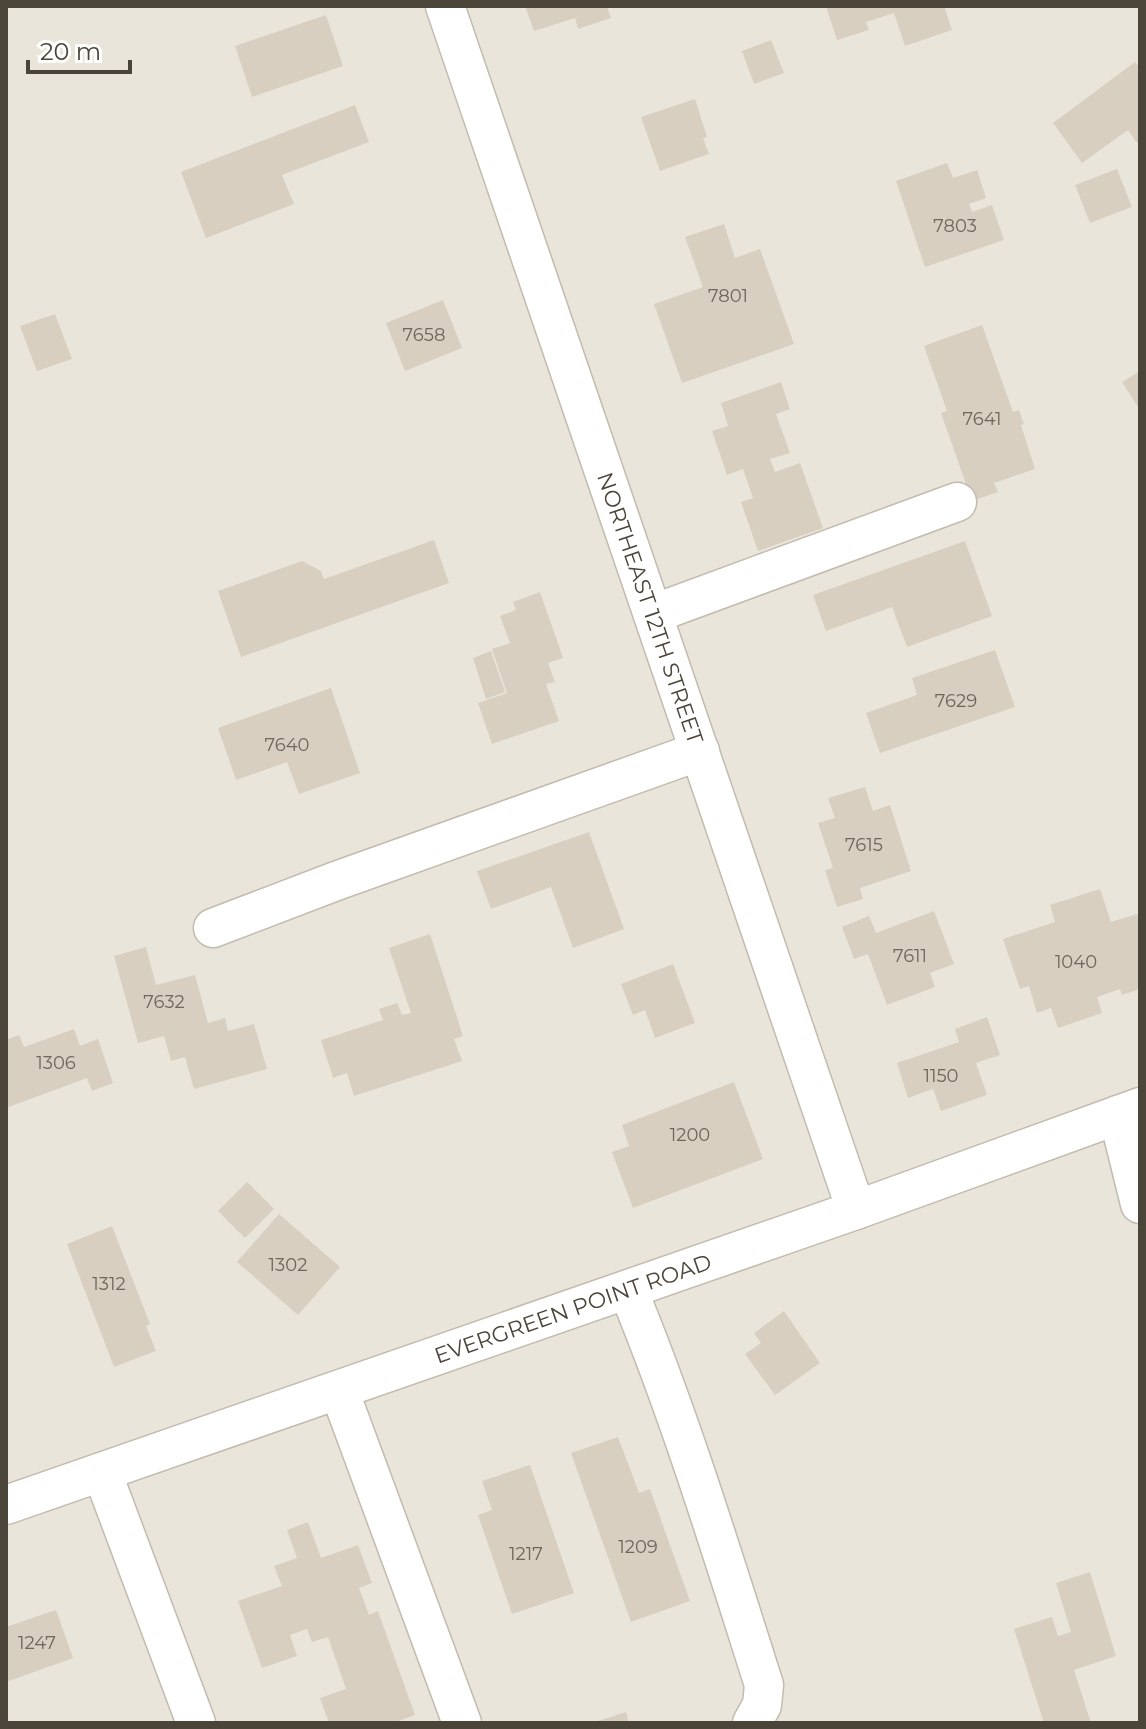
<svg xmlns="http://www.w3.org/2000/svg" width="1146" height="1729" font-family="Montserrat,sans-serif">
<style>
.residential{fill:#eae5da}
.building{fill:#d8cfc1}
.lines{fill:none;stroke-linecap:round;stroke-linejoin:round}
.minor-casing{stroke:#c2bbae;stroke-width:41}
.minor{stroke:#fff;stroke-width:38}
.labels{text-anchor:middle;stroke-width:6;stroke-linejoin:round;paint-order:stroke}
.number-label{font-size:18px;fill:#6e675b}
.street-label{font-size:22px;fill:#4b4439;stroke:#fff}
</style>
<rect width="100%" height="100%" fill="#f6f3ec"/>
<rect class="residential" x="6" y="6" width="1134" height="1717"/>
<g class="building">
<path d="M 525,6 L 607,6 L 611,18 L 578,29 L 575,18 L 534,31 Z"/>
<path d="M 826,6 L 944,6 L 952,30 L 905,46 L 894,13 L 866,22 L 869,30 L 837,40 Z"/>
<path d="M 326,15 L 343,66 L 252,97 L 235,46 Z"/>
<path d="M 771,40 L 784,73 L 754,84 L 742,51 Z"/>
<path d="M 1135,62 L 1140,68 L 1140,141 L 1137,143 L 1128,130 L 1082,163 L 1053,123 Z"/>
<path d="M 695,99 L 707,137 L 703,138 L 709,154 L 660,171 L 641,117 Z"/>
<path d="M 355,105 L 369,142 L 282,175 L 294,204 L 206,238 L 181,172 Z"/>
<path d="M 947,163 L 953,178 L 977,170 L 986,198 L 969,204 L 972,212 L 992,205 L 1004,240 L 925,267 L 896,181 Z"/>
<path d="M 1117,169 L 1132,207 L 1090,223 L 1075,185 Z"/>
<path d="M 724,224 L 735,258 L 760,249 L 794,344 L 682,383 L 654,304 L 703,287 L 685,237 Z"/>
<path d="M 443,300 L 462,348 L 405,371 L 386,323 Z"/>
<path d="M 55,314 L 72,359 L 37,371 L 20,326 Z"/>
<path d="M 982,325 L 1013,412 L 1019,410 L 1024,424 L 1021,425 L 1035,469 L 994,483 L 998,492 L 972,501 L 941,413 L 947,411 L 924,346 Z"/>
<path d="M 1140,371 L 1140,410 L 1122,382 Z"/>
<path d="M 781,382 L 790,409 L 776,414 L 790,453 L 770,459 L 775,472 L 800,463 L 823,528 L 758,551 L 741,502 L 753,498 L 743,469 L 727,475 L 712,431 L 728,426 L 721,403 Z"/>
<path d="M 434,540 L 449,583 L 241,657 L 218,591 L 302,561 L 321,571 L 324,579 Z"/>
<path d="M 965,541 L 992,616 L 907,647 L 892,607 L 826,631 L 813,595 Z"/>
<path d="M 540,592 L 563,658 L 548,663 L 555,682 L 546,684 L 559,721 L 492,744 L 478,703 L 507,693 L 492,649 L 510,643 L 500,616 L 516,610 L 513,602 Z"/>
<path d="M 995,650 L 1015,707 L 880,753 L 866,713 L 917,695 L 912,678 Z"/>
<path d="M 491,651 L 505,692 L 486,699 L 473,658 Z"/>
<path d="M 331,688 L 360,773 L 299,794 L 287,762 L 236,780 L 218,728 Z"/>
<path d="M 865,787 L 873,811 L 890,805 L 911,871 L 860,888 L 863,899 L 837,907 L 825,870 L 833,868 L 818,823 L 835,818 L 828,798 Z"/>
<path d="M 589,832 L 624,929 L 573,948 L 551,887 L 491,909 L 477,871 Z"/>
<path d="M 1100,889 L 1111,922 L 1140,913 L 1140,989 L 1122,995 L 1120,989 L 1097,997 L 1102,1013 L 1058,1028 L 1051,1008 L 1037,1013 L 1029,986 L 1020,989 L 1003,939 L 1055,922 L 1050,905 Z"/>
<path d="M 934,911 L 954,964 L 930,973 L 935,987 L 887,1005 L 868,954 L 854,959 L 842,927 L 869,916 L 876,933 Z"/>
<path d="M 430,934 L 463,1036 L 454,1039 L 462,1061 L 354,1096 L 347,1073 L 333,1078 L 321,1040 L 383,1020 L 379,1009 L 397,1003 L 402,1015 L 411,1013 L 389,948 Z"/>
<path d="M 146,947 L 156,985 L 195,975 L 208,1023 L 225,1018 L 228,1031 L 254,1024 L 267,1069 L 194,1089 L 185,1057 L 171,1061 L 164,1036 L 138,1043 L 114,956 Z"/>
<path d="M 673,964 L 695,1023 L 655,1038 L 645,1010 L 633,1015 L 621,984 Z"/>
<path d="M 987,1017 L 1000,1055 L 976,1063 L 987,1095 L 941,1111 L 933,1089 L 908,1098 L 897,1063 L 959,1042 L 955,1029 Z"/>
<path d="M 74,1029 L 80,1046 L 98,1039 L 113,1083 L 92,1091 L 87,1078 L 6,1108 L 6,1040 L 19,1035 L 24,1047 Z"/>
<path d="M 734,1082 L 763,1159 L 633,1208 L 612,1152 L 629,1146 L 622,1125 Z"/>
<path d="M 247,1182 L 274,1209 L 245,1238 L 218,1211 Z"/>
<path d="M 279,1214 L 340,1267 L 298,1315 L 237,1262 Z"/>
<path d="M 112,1226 L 150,1324 L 146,1326 L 156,1351 L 114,1367 L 67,1244 Z"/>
<path d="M 784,1311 L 820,1363 L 775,1395 L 745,1354 L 761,1343 L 754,1333 Z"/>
<path d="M 618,1437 L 639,1493 L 650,1489 L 690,1601 L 631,1622 L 571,1453 Z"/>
<path d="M 530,1465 L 574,1593 L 512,1614 L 478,1515 L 492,1510 L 482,1481 Z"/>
<path d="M 308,1522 L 321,1558 L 358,1545 L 372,1583 L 359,1588 L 369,1615 L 378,1611 L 415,1715 L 393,1723 L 329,1723 L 320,1698 L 346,1689 L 328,1637 L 312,1642 L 307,1629 L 290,1635 L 297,1656 L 262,1668 L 238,1601 L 282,1586 L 274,1566 L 297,1558 L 287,1530 Z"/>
<path d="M 1090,1572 L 1116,1656 L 1074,1670 L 1091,1723 L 1044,1723 L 1014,1629 L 1052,1617 L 1058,1636 L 1071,1632 L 1056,1583 Z"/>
<path d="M 56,1610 L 73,1658 L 6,1682 L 6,1627 Z"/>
<path d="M 626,1712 L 629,1723 L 595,1723 L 595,1722 Z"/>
</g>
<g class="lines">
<g class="minor-casing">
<g id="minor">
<path id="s1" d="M 445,6 L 856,1210"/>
<path d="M 653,614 L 957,502"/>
<path d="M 213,928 L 336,881 L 700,751"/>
<path d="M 1118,1115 L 1140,1204"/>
<path d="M 628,1290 C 681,1419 722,1553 764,1685 L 762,1705 L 752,1723"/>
<path d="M 339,1390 L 462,1723"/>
<path d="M 102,1472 L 196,1723"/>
<path id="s2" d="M 6,1505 L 856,1210 L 1140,1107"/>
</g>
</g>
<use href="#minor" class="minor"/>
</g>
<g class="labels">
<g class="number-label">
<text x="955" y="232">7803</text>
<text x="728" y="302">7801</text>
<text x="424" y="341">7658</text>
<text x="982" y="425">7641</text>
<text x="956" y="707">7629</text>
<text x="287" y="751">7640</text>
<text x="864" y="851">7615</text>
<text x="910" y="962">7611</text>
<text x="1076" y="968">1040</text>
<text x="164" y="1008">7632</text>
<text x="56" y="1069">1306</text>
<text x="941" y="1082">1150</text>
<text x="690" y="1141">1200</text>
<text x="288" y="1271">1302</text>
<text x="109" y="1290">1312</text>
<text x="638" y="1553">1209</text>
<text x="526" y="1560">1217</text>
<text x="37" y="1649">1247</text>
</g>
<g class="street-label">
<text dy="8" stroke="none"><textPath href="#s1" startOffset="636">NORTHEAST 12TH STREET</textPath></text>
<text dy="8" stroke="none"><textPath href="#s2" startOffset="600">EVERGREEN POINT ROAD</textPath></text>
</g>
</g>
<rect width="1146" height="1729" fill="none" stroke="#4b4439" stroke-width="16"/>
<path d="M28 60v12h102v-12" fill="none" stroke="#4b4439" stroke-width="4"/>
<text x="40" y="60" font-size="24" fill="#4b4439" stroke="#ffffff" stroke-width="6" paint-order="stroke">20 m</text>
</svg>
